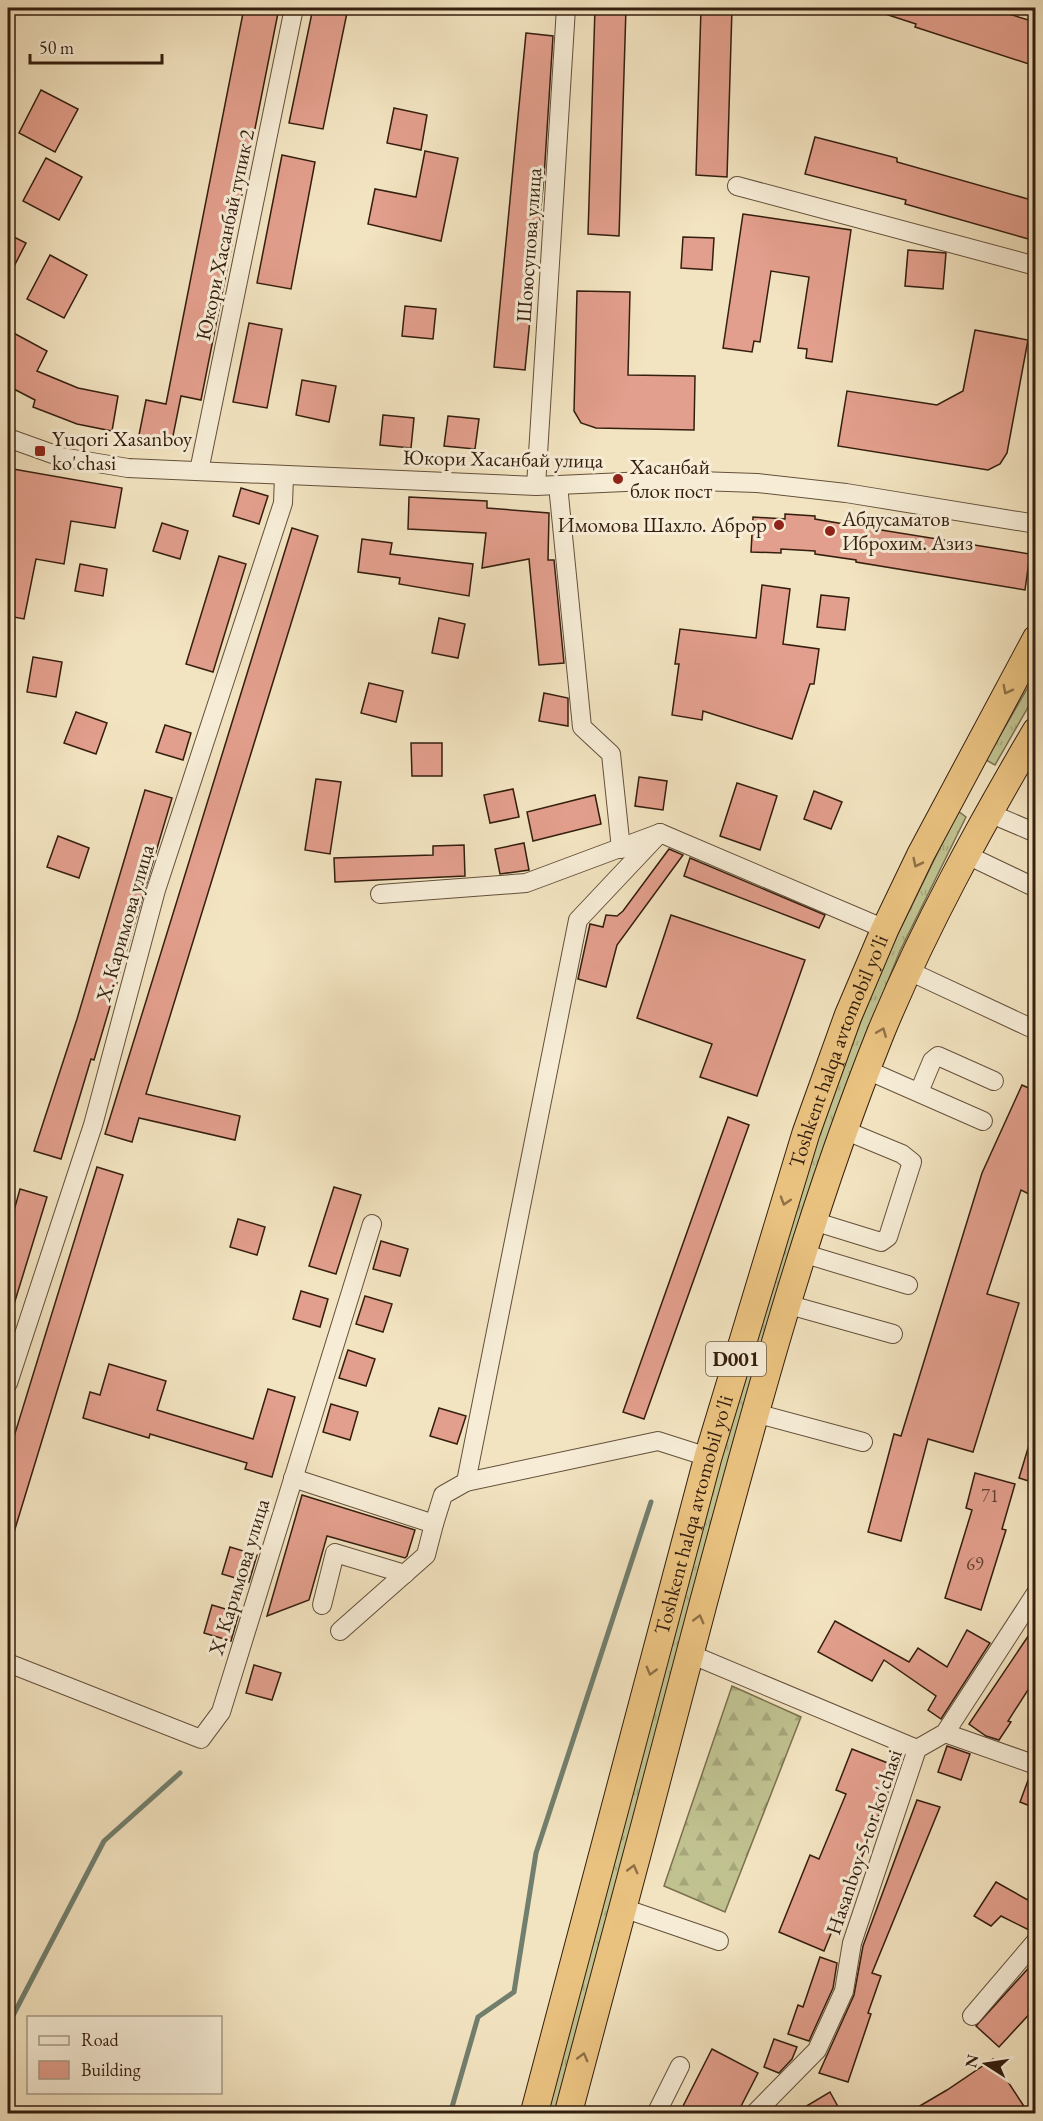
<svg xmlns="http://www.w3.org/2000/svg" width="1043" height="2121" font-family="'EB Garamond',serif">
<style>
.grass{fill:url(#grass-tufts);stroke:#7a704f;stroke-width:1.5}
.forest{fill:url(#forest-firs);stroke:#7a704f;stroke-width:1.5}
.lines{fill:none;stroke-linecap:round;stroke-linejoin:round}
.stream{stroke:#727f6e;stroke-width:5}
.building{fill:#e39f8d;stroke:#341e0e;stroke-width:1.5}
.minor-casing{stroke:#64503b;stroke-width:20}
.highway-casing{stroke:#341e0e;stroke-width:29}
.minor{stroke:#f7edd7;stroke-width:18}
.highway{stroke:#eac280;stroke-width:27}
.oneway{stroke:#8f7047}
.poi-dot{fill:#8f2418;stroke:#f7edd7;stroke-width:2}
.labels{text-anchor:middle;stroke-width:6;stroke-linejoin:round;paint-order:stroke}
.number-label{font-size:18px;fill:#603e2e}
.shield{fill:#f7edd7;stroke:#6e5c4a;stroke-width:1.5}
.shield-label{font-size:20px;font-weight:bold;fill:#341e0e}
.street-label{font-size:21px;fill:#341e0e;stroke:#f7edd7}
.poi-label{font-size:21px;fill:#341e0e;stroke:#f7edd7;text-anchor:start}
</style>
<defs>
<pattern id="grass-tufts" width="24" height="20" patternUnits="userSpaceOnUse" patternTransform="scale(1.5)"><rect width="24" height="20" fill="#c0c290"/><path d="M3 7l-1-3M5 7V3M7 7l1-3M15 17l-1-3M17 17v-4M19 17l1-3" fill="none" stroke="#a6a67b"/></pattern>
<pattern id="forest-firs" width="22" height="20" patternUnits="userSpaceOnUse" patternTransform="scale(1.5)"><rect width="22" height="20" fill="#c0c290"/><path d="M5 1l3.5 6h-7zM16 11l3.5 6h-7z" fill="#a6a67b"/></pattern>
</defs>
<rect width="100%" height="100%" fill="#f3e4c1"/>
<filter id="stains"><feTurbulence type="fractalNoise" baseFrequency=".00333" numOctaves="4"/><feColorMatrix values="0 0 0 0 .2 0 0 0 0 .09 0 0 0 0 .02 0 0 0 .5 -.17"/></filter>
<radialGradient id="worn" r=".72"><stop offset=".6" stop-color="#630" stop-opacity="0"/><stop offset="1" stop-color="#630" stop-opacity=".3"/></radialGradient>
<g class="grass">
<path d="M 1035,675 L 1035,695 L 995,765 L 986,760 Z"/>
<path d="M 958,811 L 966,817 L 900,951 L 863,1043 L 812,1183 L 559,2113 L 547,2114 L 689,1568 L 801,1180 L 853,1040 L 891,948 Z"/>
</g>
<path class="forest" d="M 732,1686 L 801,1717 L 725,1912 L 664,1886 Z"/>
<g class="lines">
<g class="stream">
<path d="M 8,2025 L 104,1841 L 180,1773"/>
<path d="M 450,2114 L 478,2017 L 514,1992 L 536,1853 L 651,1502"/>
</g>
</g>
<g class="building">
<path d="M 244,8 L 279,8 L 201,400 L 181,396 L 172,441 L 139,435 L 146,400 L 166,404 Z"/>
<path d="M 313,8 L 348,8 L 323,129 L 289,123 Z"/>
<path d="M 595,8 L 626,8 L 619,236 L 588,234 Z"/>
<path d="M 701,8 L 732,8 L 727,177 L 696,175 Z"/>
<path d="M 874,8 L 989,8 L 1035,22 L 1035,66 L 915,27 L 916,24 L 873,10 Z"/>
<path d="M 526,33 L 553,36 L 544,177 L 525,370 L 494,367 Z"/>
<path d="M 41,90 L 78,109 L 55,152 L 19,133 Z"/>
<path d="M 394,108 L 427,115 L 421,150 L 387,143 Z"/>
<path d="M 815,137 L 897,158 L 897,162 L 1035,201 L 1035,229 L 1032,240 L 905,204 L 906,200 L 805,174 Z"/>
<path d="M 425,151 L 458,158 L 441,241 L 368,224 L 375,189 L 416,197 Z"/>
<path d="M 282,155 L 315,162 L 291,289 L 257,283 Z"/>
<path d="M 46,158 L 82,177 L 59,220 L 23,201 Z"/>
<path d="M 743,214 L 851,230 L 832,362 L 806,358 L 807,349 L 798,348 L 809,277 L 771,271 L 760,342 L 754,341 L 752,352 L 723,348 Z"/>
<path d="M 8,234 L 26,243 L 8,278 Z"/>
<path d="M 683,237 L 714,238 L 712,270 L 681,268 Z"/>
<path d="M 908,250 L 946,253 L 943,289 L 905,286 Z"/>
<path d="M 50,255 L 87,275 L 64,318 L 27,299 Z"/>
<path d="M 577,291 L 630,292 L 628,375 L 695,376 L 694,430 L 596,428 L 581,423 L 574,411 Z"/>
<path d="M 405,306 L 436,309 L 433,339 L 402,336 Z"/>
<path d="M 249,323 L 282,329 L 267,408 L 233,402 Z"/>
<path d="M 8,330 L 47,351 L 37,371 L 78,388 L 118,396 L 112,431 L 77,424 L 33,407 L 35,400 L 8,386 Z"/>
<path d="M 975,330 L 1028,340 L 1007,453 L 1000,464 L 988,470 L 838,446 L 847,391 L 937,405 L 963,391 Z"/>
<path d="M 302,380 L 336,386 L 329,422 L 296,415 Z"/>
<path d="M 383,415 L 414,418 L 411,448 L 380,445 Z"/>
<path d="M 448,416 L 479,419 L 475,449 L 444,446 Z"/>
<path d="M 13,469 L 122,488 L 115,528 L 71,521 L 64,564 L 36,559 L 24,619 L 8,616 L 8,501 Z"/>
<path d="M 241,488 L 268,496 L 259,524 L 233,516 Z"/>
<path d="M 409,497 L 487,501 L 487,508 L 549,513 L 548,560 L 554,560 L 564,663 L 539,665 L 529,559 L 482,568 L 486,533 L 408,529 Z"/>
<path d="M 785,514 L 815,516 L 815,519 L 850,525 L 1030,554 L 1025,590 L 856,562 L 856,560 L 815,554 L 815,551 L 781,549 L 781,553 L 751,552 L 753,517 L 785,519 Z"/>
<path d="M 162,523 L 188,531 L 180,559 L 153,551 Z"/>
<path d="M 292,528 L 318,536 L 146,1094 L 240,1116 L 235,1140 L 139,1118 L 132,1142 L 105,1134 Z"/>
<path d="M 362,539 L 392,543 L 390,554 L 473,564 L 469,596 L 399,584 L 400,578 L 358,572 Z"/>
<path d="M 219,556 L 246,564 L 213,672 L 186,664 Z"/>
<path d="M 80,564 L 107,569 L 103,596 L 75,591 Z"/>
<path d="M 762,585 L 790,589 L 783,644 L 819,649 L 814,684 L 810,684 L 792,739 L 703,711 L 702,720 L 672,715 L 679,664 L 675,664 L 680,629 L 756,638 Z"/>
<path d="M 821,595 L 849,598 L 845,630 L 817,627 Z"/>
<path d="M 439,618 L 465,624 L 458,658 L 432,653 Z"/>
<path d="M 33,657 L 62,662 L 56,697 L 27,692 Z"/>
<path d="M 369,683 L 403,691 L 396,722 L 361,713 Z"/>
<path d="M 544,693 L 568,698 L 568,726 L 539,721 Z"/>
<path d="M 76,712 L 107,723 L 96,754 L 64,743 Z"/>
<path d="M 165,725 L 191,733 L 183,760 L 156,752 Z"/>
<path d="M 411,743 L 442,743 L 442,776 L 412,776 Z"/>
<path d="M 639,777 L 667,781 L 663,810 L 635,806 Z"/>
<path d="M 316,779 L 341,782 L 330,854 L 305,850 Z"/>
<path d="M 737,783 L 777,796 L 760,850 L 720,836 Z"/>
<path d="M 513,789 L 519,817 L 490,823 L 484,795 Z"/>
<path d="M 145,790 L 172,798 L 94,1060 L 91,1059 L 61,1159 L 34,1151 L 77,1019 Z"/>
<path d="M 814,791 L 842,802 L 831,829 L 804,819 Z"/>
<path d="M 595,795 L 601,824 L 533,841 L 527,812 Z"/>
<path d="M 58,836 L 89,848 L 79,878 L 47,867 Z"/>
<path d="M 524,843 L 529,870 L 500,874 L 495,849 Z"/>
<path d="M 464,845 L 465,876 L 335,882 L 334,858 L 433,855 L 433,846 Z"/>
<path d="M 669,849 L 683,855 L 617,945 L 606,987 L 578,979 L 590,924 L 603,927 L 606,915 L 617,916 L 623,911 Z"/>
<path d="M 690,858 L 825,915 L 819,928 L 684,876 Z"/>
<path d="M 671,915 L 805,960 L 757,1096 L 700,1077 L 712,1044 L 637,1018 Z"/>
<path d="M 1022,1085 L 1035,1091 L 1035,1197 L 1021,1190 L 987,1294 L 1019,1303 L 973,1452 L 928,1439 L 901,1541 L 868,1532 L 894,1434 L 901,1436 L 982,1173 Z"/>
<path d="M 728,1117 L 749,1125 L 644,1419 L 623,1412 Z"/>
<path d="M 97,1167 L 123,1175 L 11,1542 L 8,1541 L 8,1456 Z"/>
<path d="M 334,1187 L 361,1195 L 336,1274 L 309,1266 Z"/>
<path d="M 20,1189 L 47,1197 L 11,1314 L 8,1314 L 8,1232 Z"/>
<path d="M 238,1219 L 265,1227 L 257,1255 L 230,1247 Z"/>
<path d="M 381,1241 L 408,1249 L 400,1276 L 373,1269 Z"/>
<path d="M 301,1291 L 328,1299 L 320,1327 L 293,1319 Z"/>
<path d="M 365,1296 L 392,1304 L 383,1332 L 356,1324 Z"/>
<path d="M 348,1350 L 375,1359 L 366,1386 L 339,1378 Z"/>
<path d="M 109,1364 L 166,1381 L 157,1410 L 253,1439 L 268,1389 L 295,1397 L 272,1477 L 245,1469 L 247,1463 L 150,1434 L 149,1438 L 83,1418 L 90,1392 L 100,1395 Z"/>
<path d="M 331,1404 L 358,1412 L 350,1440 L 323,1432 Z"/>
<path d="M 439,1408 L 466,1416 L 457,1444 L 430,1436 Z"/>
<path d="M 1032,1435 L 1035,1435 L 1035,1483 L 1019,1478 Z"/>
<path d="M 975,1473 L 1015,1484 L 1002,1529 L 1006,1530 L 981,1610 L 945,1598 L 972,1510 L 966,1508 Z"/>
<path d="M 302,1495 L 415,1530 L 407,1556 L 405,1558 L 327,1536 L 309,1600 L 267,1616 Z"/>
<path d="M 230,1547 L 257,1555 L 249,1582 L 222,1574 Z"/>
<path d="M 212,1605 L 239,1613 L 231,1641 L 204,1633 Z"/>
<path d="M 835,1621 L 909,1662 L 918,1648 L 947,1667 L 967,1630 L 990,1643 L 941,1719 L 928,1710 L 936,1696 L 884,1660 L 872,1681 L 818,1652 Z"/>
<path d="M 1035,1626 L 1035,1679 L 1008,1721 L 1011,1722 L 999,1740 L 986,1736 L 969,1724 Z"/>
<path d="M 254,1665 L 281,1673 L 272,1700 L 246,1693 Z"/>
<path d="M 947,1746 L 970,1754 L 961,1780 L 938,1772 Z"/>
<path d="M 852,1749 L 898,1767 L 824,1951 L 779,1932 L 810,1855 L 819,1859 L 846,1794 L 836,1790 Z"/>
<path d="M 1030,1775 L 1035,1776 L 1035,1808 L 1020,1802 Z"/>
<path d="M 917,1800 L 940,1807 L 872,1973 L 881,1976 L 868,2013 L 871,2014 L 848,2082 L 819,2073 L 854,1995 L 863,1946 Z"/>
<path d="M 996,1882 L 1035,1904 L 1035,1918 L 1029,1930 L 1001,1916 L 991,1926 L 974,1916 Z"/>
<path d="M 820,1957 L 837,1963 L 833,1988 L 809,2041 L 788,2034 L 798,2005 L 803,2007 Z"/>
<path d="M 1035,1961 L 1035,2008 L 999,2047 L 976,2026 Z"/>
<path d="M 774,2039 L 797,2047 L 792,2059 L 779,2073 L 764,2067 Z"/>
<path d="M 712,2049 L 758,2073 L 737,2114 L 679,2114 Z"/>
<path d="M 993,2059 L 1029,2114 L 906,2114 L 947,2090 Z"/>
<path d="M 830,2092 L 842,2114 L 793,2114 Z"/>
</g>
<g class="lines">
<g class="minor-casing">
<g id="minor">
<path d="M 737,186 L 1036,266"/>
<path d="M 8,438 L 61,457 L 128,468 L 536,486 L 669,480 L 757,483 L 846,493 L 1036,524"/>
<path d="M 199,471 L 294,8"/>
<path d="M 558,485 L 582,727 L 611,754 L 621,849"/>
<path d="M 536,486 L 566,8"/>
<path d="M 989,813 L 1036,833"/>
<path d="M 967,855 L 1036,888"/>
<path d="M 380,894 L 526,883 L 660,833 L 885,929"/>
<path d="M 909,971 L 1029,1027"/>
<path d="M 867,1070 L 983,1121"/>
<path d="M 919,1092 L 932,1061 L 938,1056 L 994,1081"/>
<path d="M 813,1221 L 881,1242 L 888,1237 L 912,1162 L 902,1154 L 844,1130"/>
<path d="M 802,1253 L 908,1285"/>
<path d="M 786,1304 L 893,1334"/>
<path d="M 8,1383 L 93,1125 L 156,890 L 283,503 L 284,477"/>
<path d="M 755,1413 L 863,1442"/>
<path d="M 293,1478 L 434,1524 L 443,1495 L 466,1482 L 658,1441 L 708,1457"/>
<path d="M 466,1482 L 578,920 L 660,833"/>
<path d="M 322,1605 L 335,1553 L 405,1574"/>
<path d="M 340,1631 L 426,1555 L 434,1524"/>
<path d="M 690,1654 L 917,1749"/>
<path d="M 8,1663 L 201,1739 L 221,1712 L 372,1224"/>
<path d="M 945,1733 L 1036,1765"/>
<path d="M 623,1908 L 719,1941"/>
<path d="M 972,2016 L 1036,1941"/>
<path d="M 656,2114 L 680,2066"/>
<path d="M 754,2114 L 817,2050 L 844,1991 L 852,1943 L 917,1749 L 945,1733 L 1036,1593"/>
</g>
</g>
<g class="highway-casing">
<g id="highway">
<path id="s1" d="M 534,2114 L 708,1457 L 806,1133 L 848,1016 L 885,929 L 921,854 L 1036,639"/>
<path d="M 568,2114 C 613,1945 658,1777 702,1608 C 754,1414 806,1219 881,1032 C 924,928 979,828 1036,731"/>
</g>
</g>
<use href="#minor" class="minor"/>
<use href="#highway" class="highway"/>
</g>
<defs><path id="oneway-chevron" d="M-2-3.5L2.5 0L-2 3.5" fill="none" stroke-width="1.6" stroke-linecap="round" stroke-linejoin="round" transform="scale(1.5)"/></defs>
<g class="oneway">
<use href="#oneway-chevron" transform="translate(1007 690) rotate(117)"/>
<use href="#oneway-chevron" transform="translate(917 863) rotate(116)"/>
<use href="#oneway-chevron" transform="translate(882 1032) rotate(-68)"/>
<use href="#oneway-chevron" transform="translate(785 1201) rotate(107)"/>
<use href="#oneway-chevron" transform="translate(699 1619) rotate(-75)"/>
<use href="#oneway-chevron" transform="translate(651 1671) rotate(105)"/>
<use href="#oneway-chevron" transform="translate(633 1869) rotate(-75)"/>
<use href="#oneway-chevron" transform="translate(583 2057) rotate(-75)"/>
</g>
<g class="poi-dot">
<rect x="34" y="445" width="12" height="12" rx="3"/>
<circle cx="618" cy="479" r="6"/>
<circle cx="779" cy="525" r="6"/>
<circle cx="830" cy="531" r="6"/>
</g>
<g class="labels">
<g class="number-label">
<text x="990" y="1502">71</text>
<text x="975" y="1570">69</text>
</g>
<rect class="shield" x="706" y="1342" width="60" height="34" rx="4.5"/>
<g class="shield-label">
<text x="736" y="1366">D001</text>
</g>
<g class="street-label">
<text transform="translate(225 235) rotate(-78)" y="7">Юкори Хасанбай тупик 2</text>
<text transform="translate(529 245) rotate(-86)" y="7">Шоюсупова улица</text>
<text transform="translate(503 459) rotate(1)" y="7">Юкори Хасанбай улица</text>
<text transform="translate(125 923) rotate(-74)" y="7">Х. Каримова улица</text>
<text dy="7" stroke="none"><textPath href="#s1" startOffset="1106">Toshkent halqa avtomobil yo'li</textPath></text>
<text dy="7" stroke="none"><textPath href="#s1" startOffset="620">Toshkent halqa avtomobil yo'li</textPath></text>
<text transform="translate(239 1577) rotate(-73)" y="7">Х. Каримова улица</text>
<text transform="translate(864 1842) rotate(-71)" y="7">Hasanboy 5-tor ko'chasi</text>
</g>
<g class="poi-label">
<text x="52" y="446">Yuqori Xasanboy<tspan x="52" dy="24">ko'chasi</tspan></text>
<text x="630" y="474">Хасанбай<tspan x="630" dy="24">блок пост</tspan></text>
<text x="842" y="526">Абдусаматов<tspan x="842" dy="24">Иброхим. Азиз</tspan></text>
<text x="767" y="532" text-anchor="end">Имомова Шахло. Аброр</text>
</g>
</g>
<rect width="1043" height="2121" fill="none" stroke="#f3e4c1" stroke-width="30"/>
<rect x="9" y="9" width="1025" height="2103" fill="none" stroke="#341e0e" stroke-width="3"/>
<rect x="15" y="15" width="1013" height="2091" fill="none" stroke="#341e0e" stroke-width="1.5"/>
<rect x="27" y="2016" width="195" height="78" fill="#f7edd7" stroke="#a99a87" stroke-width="1.5"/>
<rect x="39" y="2036" width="30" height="9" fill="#f7edd7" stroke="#a99a87" stroke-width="1.5"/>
<text x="81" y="2046" font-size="18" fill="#341e0e">Road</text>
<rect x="39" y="2061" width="30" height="18" fill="#e39f8d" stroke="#a99a87" stroke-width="1.5"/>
<text x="81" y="2076" font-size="18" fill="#341e0e">Building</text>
<g transform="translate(986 2064) rotate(282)" stroke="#f7edd7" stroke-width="4.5" paint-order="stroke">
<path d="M0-4.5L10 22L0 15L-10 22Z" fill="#341e0e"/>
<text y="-9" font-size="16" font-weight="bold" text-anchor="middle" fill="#341e0e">N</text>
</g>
<path d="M30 54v9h132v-9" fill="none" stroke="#341e0e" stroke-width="3"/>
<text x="39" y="54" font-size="18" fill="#341e0e" stroke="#f7edd7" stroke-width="4.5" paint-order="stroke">50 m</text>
<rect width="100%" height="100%" filter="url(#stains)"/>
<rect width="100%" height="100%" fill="url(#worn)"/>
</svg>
